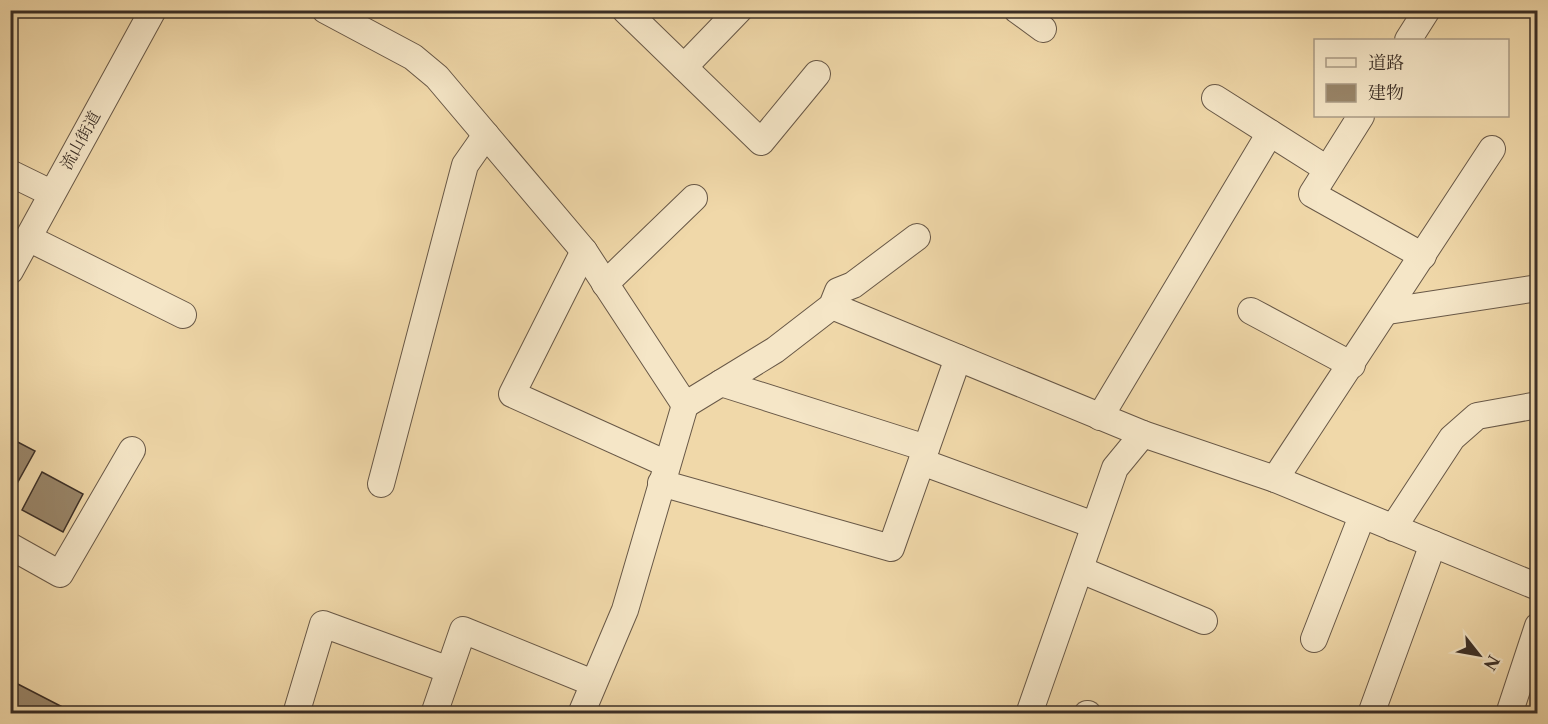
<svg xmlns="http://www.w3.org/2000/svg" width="1548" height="724" font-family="'Libre Caslon Text','Noto Serif JP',serif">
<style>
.building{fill:#99866a;stroke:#3a2e26;stroke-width:1.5}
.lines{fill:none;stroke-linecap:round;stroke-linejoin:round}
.minor-casing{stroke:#685847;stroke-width:28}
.minor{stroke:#f5e6c7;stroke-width:26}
.labels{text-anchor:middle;stroke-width:4.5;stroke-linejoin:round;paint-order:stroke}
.street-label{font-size:16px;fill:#3a2e26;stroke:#f5e6c7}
</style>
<rect width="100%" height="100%" fill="#f0d8a9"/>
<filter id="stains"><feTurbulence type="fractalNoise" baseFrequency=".00333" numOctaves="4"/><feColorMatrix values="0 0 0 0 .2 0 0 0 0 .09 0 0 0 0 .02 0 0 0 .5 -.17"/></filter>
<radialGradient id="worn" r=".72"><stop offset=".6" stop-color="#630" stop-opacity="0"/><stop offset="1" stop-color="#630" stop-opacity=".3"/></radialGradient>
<g class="building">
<path d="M 10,438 L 35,451 L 10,496 Z"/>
<path d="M 42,472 L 83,494 L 63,532 L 22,510 Z"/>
<path d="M 10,680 L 76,714 L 10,714 Z"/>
</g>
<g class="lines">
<g class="minor-casing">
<g id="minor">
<path d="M 325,10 L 413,57 L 437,77 L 584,251 L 685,405 L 775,350 L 832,306 L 838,291 L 853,285 L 917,237"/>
<path d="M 625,10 L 761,142 L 817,74"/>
<path d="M 1017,10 L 1043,29"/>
<path d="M 1408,40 L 1427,10"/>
<path d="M 684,67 L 739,10"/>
<path d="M 1215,98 L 1327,169"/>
<path d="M 1361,116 L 1312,194 L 1423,256"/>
<path d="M 10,173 L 51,193"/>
<path d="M 28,238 L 183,315"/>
<path d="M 584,251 L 512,394 L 667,464"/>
<path d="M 10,271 L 153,10"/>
<path d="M 605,284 L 694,198"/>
<path d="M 832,306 L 1143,434 L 1275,479 L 1538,587"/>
<path d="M 1251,311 L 1352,365"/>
<path d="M 1388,311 L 1538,288"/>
<path d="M 721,383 L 926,448"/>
<path d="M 1100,417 L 1270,133"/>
<path d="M 922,462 L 1094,525"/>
<path d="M 1275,479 L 1492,149"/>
<path d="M 661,483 L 891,548 L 958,358"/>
<path d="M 381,484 L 465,165 L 486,135"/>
<path d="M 1393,528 L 1452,438 L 1477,416 L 1538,405"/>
<path d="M 10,546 L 60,574 L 132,450"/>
<path d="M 1081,570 L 1204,621"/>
<path d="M 1314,639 L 1362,516"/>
<path d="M 296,714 L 323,624 L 449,670"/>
<path d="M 434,714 L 463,630 L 593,683"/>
<path d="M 581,714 L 625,610 L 685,405"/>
<path d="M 1029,714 L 1115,468 L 1143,434"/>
<path d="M 1087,714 L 1088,714"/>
<path d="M 1371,714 L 1433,544"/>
<path d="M 1509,714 L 1538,626"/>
</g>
</g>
<use href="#minor" class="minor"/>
</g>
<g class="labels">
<g class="street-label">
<text transform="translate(80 140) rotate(-61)" y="6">流山街道</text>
</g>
</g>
<rect width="1548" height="724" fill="none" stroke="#f0d8a9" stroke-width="36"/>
<rect x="12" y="12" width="1524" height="700" fill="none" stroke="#3a2e26" stroke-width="3"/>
<rect x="18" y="18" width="1512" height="688" fill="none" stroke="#3a2e26" stroke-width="1.5"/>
<rect x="1314" y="39" width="195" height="78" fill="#f5e6c7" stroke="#aa9c87" stroke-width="1.5"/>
<rect x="1326" y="58" width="30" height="9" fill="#f5e6c7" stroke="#aa9c87" stroke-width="1.5"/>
<text x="1368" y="69" font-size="18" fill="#3a2e26">道路</text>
<rect x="1326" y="84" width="30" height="18" fill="#99866a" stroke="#aa9c87" stroke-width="1.5"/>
<text x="1368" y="99" font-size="18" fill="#3a2e26">建物</text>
<g transform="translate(1479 655) rotate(121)" stroke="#f5e6c7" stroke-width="4.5" paint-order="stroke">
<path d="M0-4.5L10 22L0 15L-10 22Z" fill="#3a2e26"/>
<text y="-9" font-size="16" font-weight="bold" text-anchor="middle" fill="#3a2e26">N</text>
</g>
<rect width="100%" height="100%" filter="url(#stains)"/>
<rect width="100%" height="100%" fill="url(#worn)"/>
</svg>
